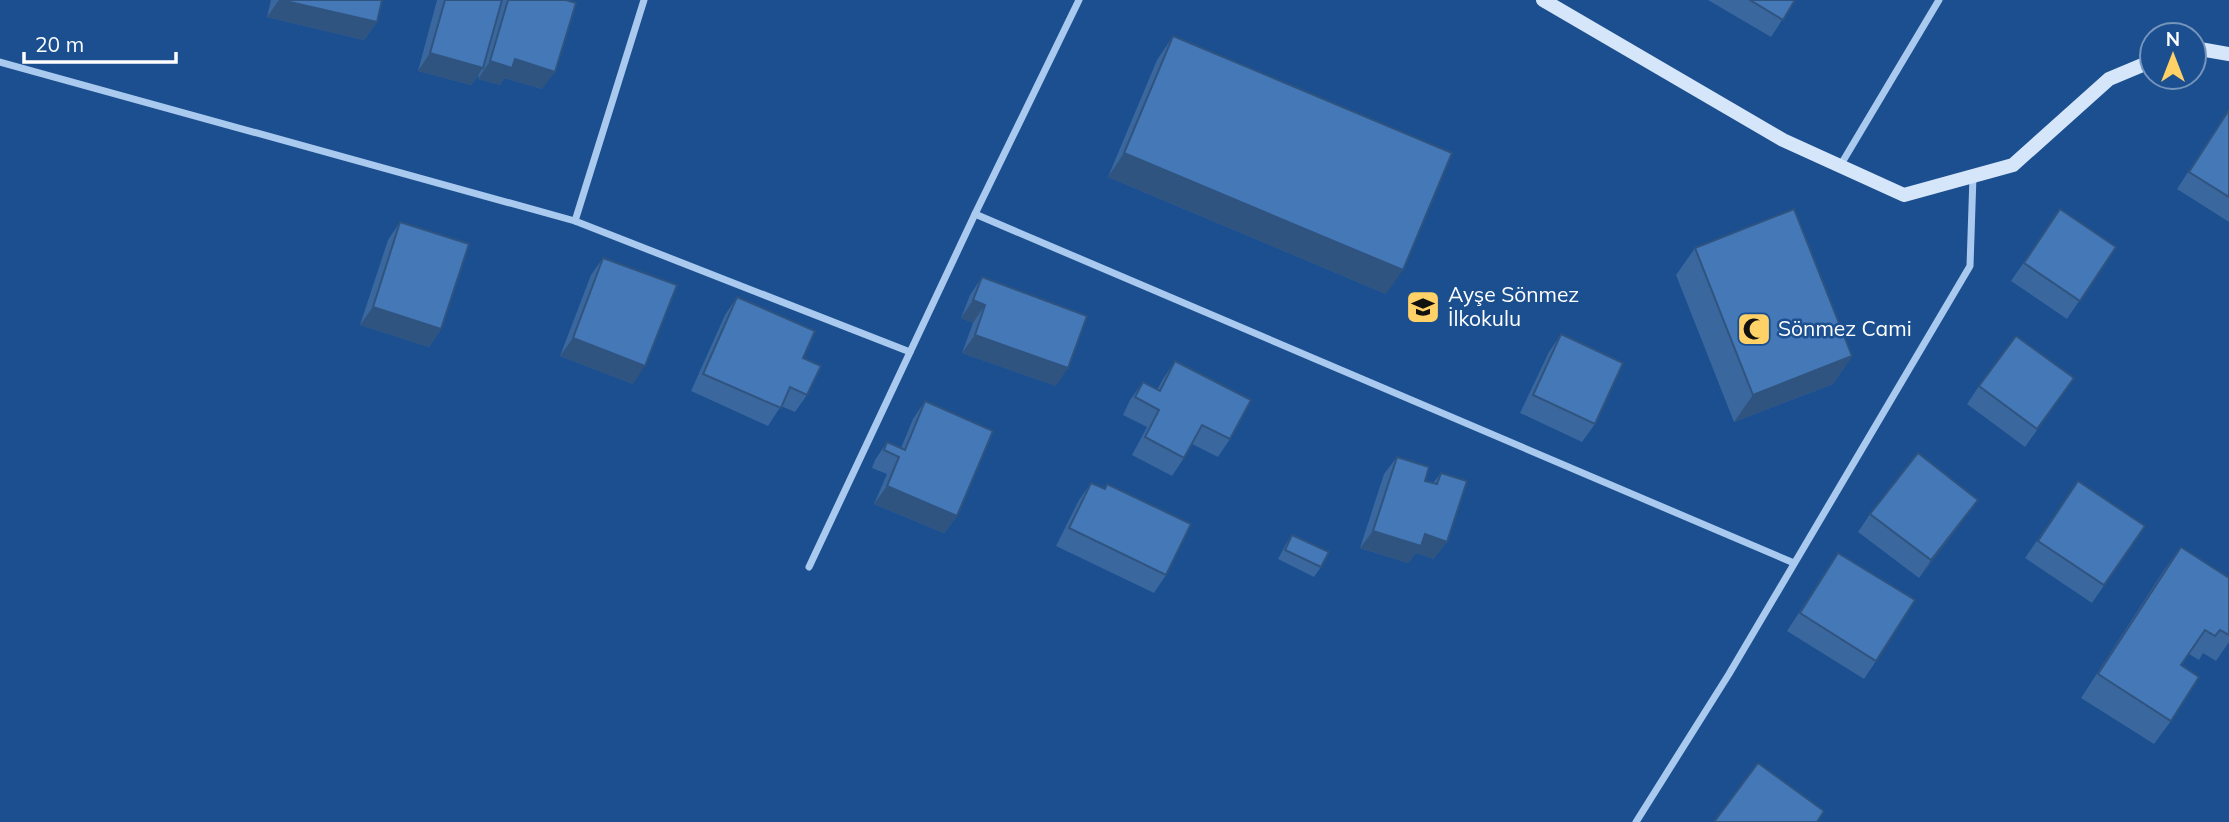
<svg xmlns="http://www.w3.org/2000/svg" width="2229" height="822" font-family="Mulish,sans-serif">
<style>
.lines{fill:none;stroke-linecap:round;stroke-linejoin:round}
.street{stroke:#a9c9ee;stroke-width:7}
.secondary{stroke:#d6e6fa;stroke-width:14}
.wall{fill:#3a679d}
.shaded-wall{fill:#305480}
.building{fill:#4478b7;stroke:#305480;stroke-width:2}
.labels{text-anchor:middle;stroke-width:5;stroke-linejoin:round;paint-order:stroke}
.poi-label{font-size:21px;fill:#fff;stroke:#1b4f8f;text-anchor:start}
</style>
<rect width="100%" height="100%" fill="#1b4f8f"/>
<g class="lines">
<g class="street">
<path d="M 0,62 L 575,221 L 910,352"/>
<path d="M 1840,166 L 1939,0"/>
<path d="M 975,214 L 1794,563"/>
<path d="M 575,221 L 644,0"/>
<path d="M 809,567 L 975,214 L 1079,0"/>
<path d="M 1636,822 L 1729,674 L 1970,266 L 1973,176"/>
</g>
<g class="secondary">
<path d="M 1543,0 L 1783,140 L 1904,195 L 2013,165 L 2109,79 L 2152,61"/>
<path d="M 2194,48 L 2229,54"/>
</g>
</g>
<g class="wall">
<path d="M 271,0 L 382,0 L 377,22 L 364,40 L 267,17 Z"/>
<path d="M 437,0 L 566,0 L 542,89 L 505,78 L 500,85 L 478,79 L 479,74 L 471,85 L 418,71 Z"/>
<path d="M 1708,0 L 1795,0 L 1771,37 Z"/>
<path d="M 1173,36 L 1386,294 L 1108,177 L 1157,60 Z"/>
<path d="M 2229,109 L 2229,222 L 2177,189 Z"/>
<path d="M 2060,209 L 2116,247 L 2067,319 L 2011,281 Z"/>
<path d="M 400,222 L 441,329 L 429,347 L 360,325 L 388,240 Z"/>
<path d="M 1695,248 L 1852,356 L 1833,384 L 1734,422 L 1676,275 Z"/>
<path d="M 603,258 L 633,384 L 560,356 L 591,275 Z"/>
<path d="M 982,277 L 1056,386 L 962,353 L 973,323 L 961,318 L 970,295 Z"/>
<path d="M 737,297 L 803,358 L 807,395 L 795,412 L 781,406 L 768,426 L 691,391 L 725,315 Z"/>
<path d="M 1561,334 L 1595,424 L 1582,442 L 1520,413 L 1549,352 Z"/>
<path d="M 1175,361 L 1230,439 L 1218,457 L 1192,444 L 1184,458 L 1172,476 L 1132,455 L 1147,427 L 1123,415 L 1130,400 L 1143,382 L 1157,390 L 1163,379 Z"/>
<path d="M 2074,378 L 2025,447 L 1967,404 L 1979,386 Z"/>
<path d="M 925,401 L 957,516 L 944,533 L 874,504 L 887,474 L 872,468 L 875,460 L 887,442 L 901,448 L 913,419 Z"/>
<path d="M 1397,457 L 1425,481 L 1433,483 L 1441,473 L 1434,559 L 1416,553 L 1408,563 L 1360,548 L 1384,474 Z"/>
<path d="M 2078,481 L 2145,526 L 2092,603 L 2025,558 Z"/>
<path d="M 1091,483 L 1104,489 L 1107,484 L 1166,575 L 1154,593 L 1056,546 L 1079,500 Z"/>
<path d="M 1978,500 L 1965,518 L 1919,578 L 1858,532 L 1870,514 Z"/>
<path d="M 1292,535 L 1321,567 L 1314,577 L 1278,559 L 1286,544 Z"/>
<path d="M 2181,547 L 2229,578 L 2229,642 L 2216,661 L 2203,653 L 2199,660 L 2189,654 L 2181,665 L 2171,721 L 2154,744 L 2081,698 L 2164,570 Z"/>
<path d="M 1838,553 L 1876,661 L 1864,679 L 1787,631 Z"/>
</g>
<g class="shaded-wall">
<path d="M 279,0 L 281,0 L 377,22 L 364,40 L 267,17 Z"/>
<path d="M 430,53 L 483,68 L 471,85 L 418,71 Z"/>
<path d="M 515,59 L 555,72 L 542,89 L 505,78 L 500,85 L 478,79 L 490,61 Z"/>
<path d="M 1124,153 L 1403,270 L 1386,294 L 1108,177 Z"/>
<path d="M 973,300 L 985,305 L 973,323 L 961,318 Z"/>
<path d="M 373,307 L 441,329 L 429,347 L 360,325 Z"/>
<path d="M 975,335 L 1068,368 L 1056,386 L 962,353 Z"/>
<path d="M 573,338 L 645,366 L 633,384 L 560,356 Z"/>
<path d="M 1852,356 L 1833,384 L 1734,422 L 1753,395 Z"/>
<path d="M 887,486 L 957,516 L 944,533 L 874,504 Z"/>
<path d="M 1978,500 L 1965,518 L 1919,578 L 1931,560 Z"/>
<path d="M 1373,531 L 1425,534 L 1447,542 L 1434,559 L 1416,553 L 1408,563 L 1360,548 Z"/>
</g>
<g class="building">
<path d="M 281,0 L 382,0 L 377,22 Z"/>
<path d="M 445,0 L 502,0 L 483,68 L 430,53 Z"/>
<path d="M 508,0 L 566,0 L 576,3 L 555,72 L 515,59 L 512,68 L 490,61 Z"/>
<path d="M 1750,0 L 1795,0 L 1783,20 Z"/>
<path d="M 1173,36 L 1452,153 L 1403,270 L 1124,153 Z"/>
<path d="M 2229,110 L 2229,197 L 2189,172 Z"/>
<path d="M 1794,209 L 1852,356 L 1753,395 L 1695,248 Z"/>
<path d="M 2060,209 L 2116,247 L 2080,301 L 2024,263 Z"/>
<path d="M 400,222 L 469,244 L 441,329 L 373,307 Z"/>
<path d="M 603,258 L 677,285 L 645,366 L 573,338 Z"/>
<path d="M 982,277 L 1087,316 L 1068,368 L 975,335 L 985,305 L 973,300 Z"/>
<path d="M 737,297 L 815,331 L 803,358 L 821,366 L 807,395 L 790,387 L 781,408 L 703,374 Z"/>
<path d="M 1561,334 L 1623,363 L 1595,424 L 1533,395 Z"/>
<path d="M 2016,336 L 2074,378 L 2037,429 L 1979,386 Z"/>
<path d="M 1175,361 L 1251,400 L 1230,439 L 1202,425 L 1184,458 L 1145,437 L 1159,410 L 1135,397 L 1143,382 L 1160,391 Z"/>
<path d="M 925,401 L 993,431 L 957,516 L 887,486 L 899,457 L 884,450 L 887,442 L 905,450 Z"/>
<path d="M 1918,453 L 1978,500 L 1931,560 L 1870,514 Z"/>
<path d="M 1397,457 L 1429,467 L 1425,481 L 1437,484 L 1441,473 L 1467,481 L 1447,542 L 1425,534 L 1421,546 L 1373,531 Z"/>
<path d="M 2078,481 L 2145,526 L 2104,585 L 2038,541 Z"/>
<path d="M 1091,483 L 1105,489 L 1107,484 L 1191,524 L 1166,575 L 1069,528 Z"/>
<path d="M 1292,535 L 1329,552 L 1321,567 L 1285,550 Z"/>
<path d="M 2181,547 L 2229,578 L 2229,635 L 2220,630 L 2215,636 L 2205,630 L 2181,665 L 2199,677 L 2171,721 L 2098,674 Z"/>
<path d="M 1838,553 L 1915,600 L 1876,661 L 1800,613 Z"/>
<path d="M 1758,763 L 1824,811 L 1817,822 L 1714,822 Z"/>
</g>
<defs>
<g id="school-square" transform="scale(1.75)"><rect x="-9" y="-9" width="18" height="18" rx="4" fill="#ffd166" stroke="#1b4f8f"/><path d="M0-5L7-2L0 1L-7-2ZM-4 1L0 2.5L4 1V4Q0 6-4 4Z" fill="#111"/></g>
<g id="mosque-square" transform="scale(1.75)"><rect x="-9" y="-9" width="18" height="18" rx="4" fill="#ffd166" stroke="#1b4f8f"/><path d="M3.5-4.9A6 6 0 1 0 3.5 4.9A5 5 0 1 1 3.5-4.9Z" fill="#111"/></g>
</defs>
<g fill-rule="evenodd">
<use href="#school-square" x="1423" y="307"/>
<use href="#mosque-square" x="1754" y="329"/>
</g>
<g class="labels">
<g class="poi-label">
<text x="1448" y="302">Ayşe Sönmez<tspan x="1448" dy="24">İlkokulu</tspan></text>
<text x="1778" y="336">Sönmez Cami</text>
</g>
</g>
<g transform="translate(2173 56)"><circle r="33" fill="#1b4f8f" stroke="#7695bc" stroke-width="2"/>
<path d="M0-5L12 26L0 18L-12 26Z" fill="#ffd166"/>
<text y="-10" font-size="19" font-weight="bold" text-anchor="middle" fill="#ffffff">N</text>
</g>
<path d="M24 52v10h152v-10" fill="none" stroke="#ffffff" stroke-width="3.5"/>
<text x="35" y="52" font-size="21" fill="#ffffff" stroke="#1b4f8f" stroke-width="5" paint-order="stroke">20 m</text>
</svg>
